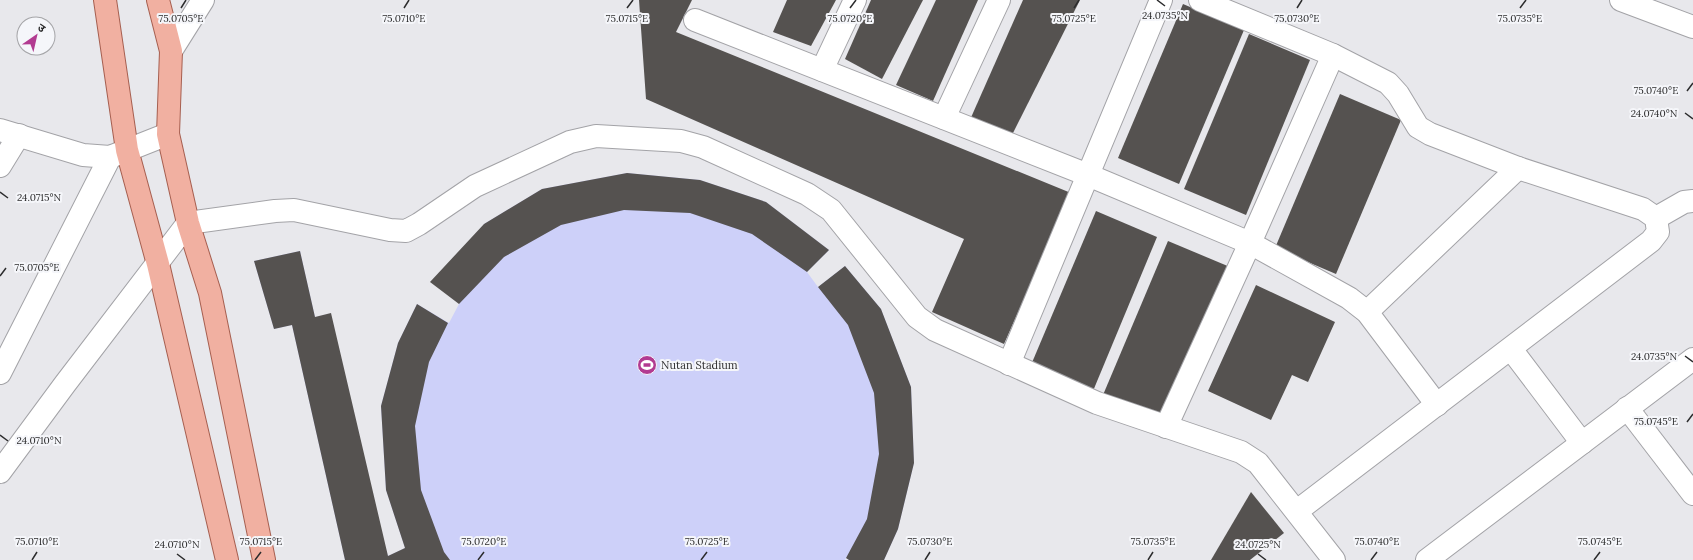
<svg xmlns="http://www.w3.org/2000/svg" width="1693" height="560" font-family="Lora,'Noto Sans Devanagari',serif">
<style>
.green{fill:#cdd0f9}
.building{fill:#555250}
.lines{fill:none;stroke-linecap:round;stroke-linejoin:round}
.minor-casing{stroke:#a3a3a7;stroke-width:24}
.major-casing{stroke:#a65f50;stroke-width:24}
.minor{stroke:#fff;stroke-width:22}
.major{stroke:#f1b0a1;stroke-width:22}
.ticks{fill:none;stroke:#2c2c2d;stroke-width:1.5}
.labels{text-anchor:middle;stroke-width:4;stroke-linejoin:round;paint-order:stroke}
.poi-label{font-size:11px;fill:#2c2c2d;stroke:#f5f6fa;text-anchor:start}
.ticks-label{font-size:10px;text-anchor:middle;fill:#2c2c2d;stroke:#f5f6fa;stroke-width:4;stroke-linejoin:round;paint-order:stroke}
</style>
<rect width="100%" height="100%" fill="#e8e8ec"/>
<path class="green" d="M 627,173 L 700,180 L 766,202 L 829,250 L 807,272 L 818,287 L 845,266 L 881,309 L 911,387 L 914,463 L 898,529 L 884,560 L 849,560 L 846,558 L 845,560 L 345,560 L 292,325 L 274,329 L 254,261 L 300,251 L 315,317 L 388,556 L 405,548 L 386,490 L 381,406 L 398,343 L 417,304 L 449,323 L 459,304 L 484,224 L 542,189 Z"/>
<g class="building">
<path d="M 639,0 L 692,0 L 676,32 L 1071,193 L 1004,344 L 932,312 L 964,239 L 646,99 Z"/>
<path d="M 787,0 L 836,0 L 811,46 L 773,32 Z"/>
<path d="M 871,0 L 923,0 L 882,79 L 845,59 Z"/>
<path d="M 936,0 L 978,0 L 933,101 L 896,85 Z"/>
<path d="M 1023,0 L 1080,0 L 1010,139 L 969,122 Z"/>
<path d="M 1183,4 L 1244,30 L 1179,184 L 1118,158 Z"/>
<path d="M 1249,34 L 1310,60 L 1246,215 L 1184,189 Z"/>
<path d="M 1340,94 L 1401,120 L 1336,274 L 1275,248 Z"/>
<path d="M 627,173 L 700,180 L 766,202 L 829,250 L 807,272 L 752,234 L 690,213 L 624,210 L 561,225 L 504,257 L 459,304 L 430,282 L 484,224 L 542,189 Z"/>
<path d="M 1096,211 L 1157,237 L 1093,391 L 1031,365 Z"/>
<path d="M 1168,241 L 1230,267 L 1165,421 L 1103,395 Z"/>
<path d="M 300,251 L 315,317 L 331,313 L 388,556 L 405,548 L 386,490 L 381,406 L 398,343 L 417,304 L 448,323 L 429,362 L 415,426 L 421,490 L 444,552 L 450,560 L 345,560 L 292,325 L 274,329 L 254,261 Z"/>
<path d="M 845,266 L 881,309 L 911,387 L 914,463 L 898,529 L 884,560 L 849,560 L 846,558 L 867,519 L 879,454 L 874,393 L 848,325 L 818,287 Z"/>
<path d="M 1256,285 L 1335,322 L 1308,382 L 1292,375 L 1271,420 L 1208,391 Z"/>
<path d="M 1251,492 L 1284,533 L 1250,560 L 1211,560 Z"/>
</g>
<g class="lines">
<g class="minor-casing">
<g id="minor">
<path d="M 1200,0 L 1333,55 L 1388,83 L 1398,94 L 1418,127 L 1430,134 L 1518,168 L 1643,209 L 1656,218 L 1658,232 L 1651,241 L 1297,511"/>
<path d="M 1621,0 L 1693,27"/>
<path d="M 695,20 L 1088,175 L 1250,243 L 1349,298 L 1367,312 L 1437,405"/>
<path d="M 171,51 L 203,0"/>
<path d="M 822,70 L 855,0"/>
<path d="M 944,118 L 999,0"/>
<path d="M 0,130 L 83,155 L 110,157 L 168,134"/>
<path d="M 0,166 L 19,135"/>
<path d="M 1656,218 L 1684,202 L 1693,201"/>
<path d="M 1367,312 L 1518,168"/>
<path d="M 1511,349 L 1582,443"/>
<path d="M 1009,364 L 1161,0"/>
<path d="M 0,373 L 110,157"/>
<path d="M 1627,408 L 1693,494"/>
<path d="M 1166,427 L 1250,243 L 1333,55"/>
<path d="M 0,472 L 65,384 L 188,223 L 275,211 L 294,210 L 390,230 L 406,231 L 419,224 L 475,186 L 570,142 L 596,136 L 681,141 L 703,147 L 807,194 L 831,210 L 917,317 L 935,330 L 1097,403 L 1241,452 L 1258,463 L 1334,560"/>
<path d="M 1427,560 L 1693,359"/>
</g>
</g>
<g class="major-casing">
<g id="major">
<path d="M 105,0 L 127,150 L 158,264 L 227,560"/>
<path d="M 158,0 L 171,51 L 168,134 L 188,223 L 210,293 L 264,560"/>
</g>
</g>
<use href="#minor" class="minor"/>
<use href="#major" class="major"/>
</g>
<path class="ticks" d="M 1157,0 L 1165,6M 181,8 L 186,0M 404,8 L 409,0M 627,8 L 633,0M 850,8 L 856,0M 1074,8 L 1079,0M 1297,8 L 1302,0M 1520,8 L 1526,0M 1687,91 L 1693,83M 1685,113 L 1693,119M 0,192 L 8,198M 0,276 L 6,268M 1685,356 L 1693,362M 1687,422 L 1693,414M 0,435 L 8,441M 177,554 L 185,560M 1258,554 L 1266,560M 32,560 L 37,552M 255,560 L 261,552M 478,560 L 484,552M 701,560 L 707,552M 925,560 L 930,552M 1148,560 L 1153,552M 1371,560 L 1377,552M 1594,560 L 1600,552"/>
<defs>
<g id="stadium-disc" transform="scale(1)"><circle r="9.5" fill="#b23b91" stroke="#f5f6fa"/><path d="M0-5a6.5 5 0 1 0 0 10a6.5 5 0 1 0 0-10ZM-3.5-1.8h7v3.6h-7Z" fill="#fff"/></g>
</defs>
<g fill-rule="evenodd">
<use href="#stadium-disc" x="647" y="365"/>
</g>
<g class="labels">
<g class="poi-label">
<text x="661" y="369">Nutan Stadium</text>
</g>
</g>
<g class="ticks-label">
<text x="1165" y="19">24.0735°N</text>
<text x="404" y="22">75.0710°E</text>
<text x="627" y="22">75.0715°E</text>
<text x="850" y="22">75.0720°E</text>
<text x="1074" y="22">75.0725°E</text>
<text x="1297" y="22">75.0730°E</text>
<text x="181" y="22">75.0705°E</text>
<text x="1520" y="22">75.0735°E</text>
<text x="1656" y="94">75.0740°E</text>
<text x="1654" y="117">24.0740°N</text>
<text x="39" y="201">24.0715°N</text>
<text x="37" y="271">75.0705°E</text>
<text x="1654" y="360">24.0735°N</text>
<text x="1656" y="425">75.0745°E</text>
<text x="39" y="444">24.0710°N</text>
<text x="37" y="545">75.0710°E</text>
<text x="261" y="545">75.0715°E</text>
<text x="484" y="545">75.0720°E</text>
<text x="707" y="545">75.0725°E</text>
<text x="930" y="545">75.0730°E</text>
<text x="1153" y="545">75.0735°E</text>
<text x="1377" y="545">75.0740°E</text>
<text x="1600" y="545">75.0745°E</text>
<text x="177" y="548">24.0710°N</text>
<text x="1258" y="548">24.0725°N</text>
</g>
<g transform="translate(36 36) rotate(34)"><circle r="19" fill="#f5f6fa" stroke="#a5a5a8"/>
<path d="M0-3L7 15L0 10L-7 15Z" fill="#b23b91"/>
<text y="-6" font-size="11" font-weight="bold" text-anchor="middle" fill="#2c2c2d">उ</text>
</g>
</svg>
